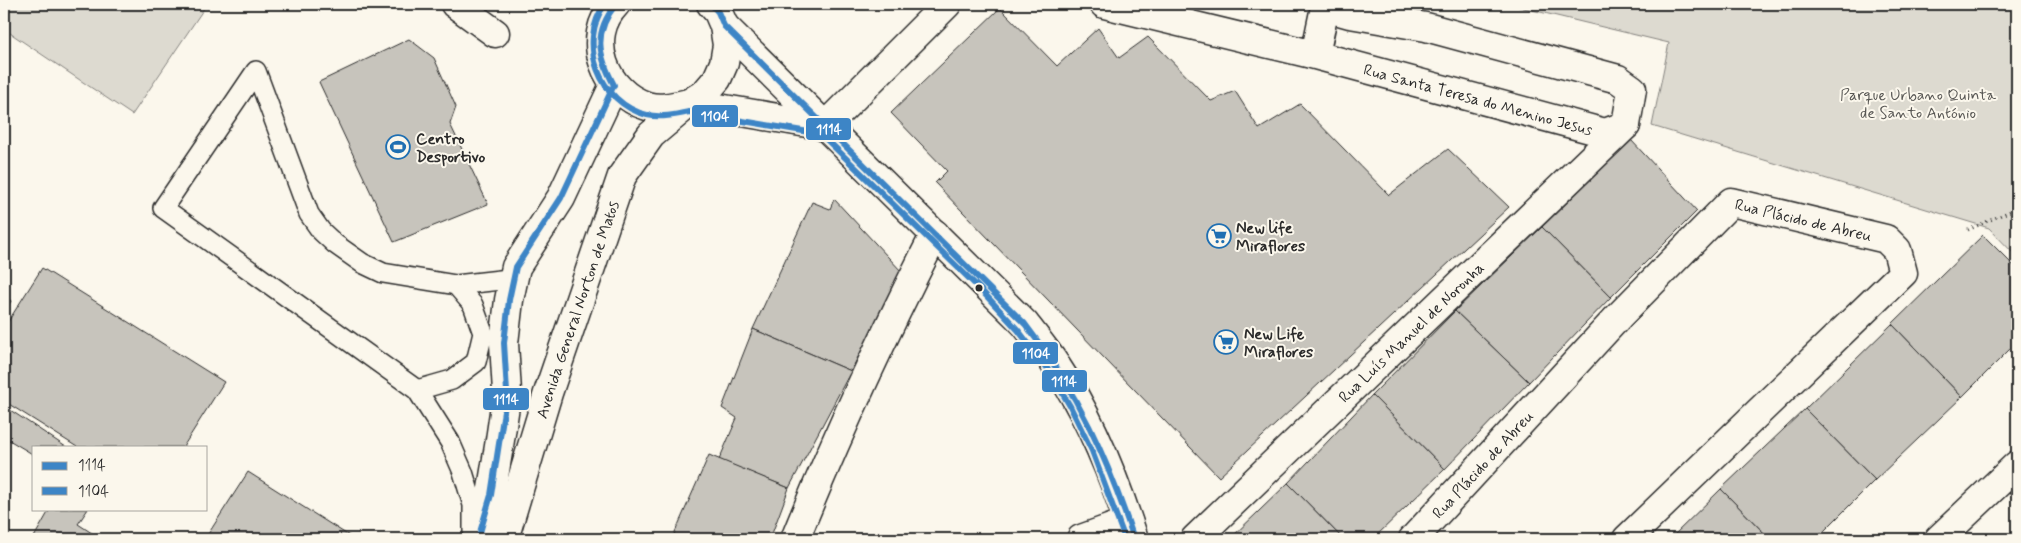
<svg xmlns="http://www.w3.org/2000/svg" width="2021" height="543" font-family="Mynerve,sans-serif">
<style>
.green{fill:#dddad0;stroke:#84827e}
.building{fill:#c7c4bc;stroke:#2b2b2b}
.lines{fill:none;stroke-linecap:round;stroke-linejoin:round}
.service-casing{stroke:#2b2b2b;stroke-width:22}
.pedestrian-casing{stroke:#2b2b2b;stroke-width:31}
.minor-casing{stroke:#2b2b2b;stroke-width:31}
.tertiary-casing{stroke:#2b2b2b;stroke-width:31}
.path{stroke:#2b2b2b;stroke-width:3;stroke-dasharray:1 4;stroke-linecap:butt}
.service{stroke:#fbf7ec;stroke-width:19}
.pedestrian{stroke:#fbf7ec;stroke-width:28}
.minor{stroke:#fbf7ec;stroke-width:28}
.tertiary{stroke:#fbf7ec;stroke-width:28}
.bus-1-casing{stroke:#fbf7ec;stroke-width:10}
.bus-2-casing{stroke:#fbf7ec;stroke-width:10}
.bus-1{stroke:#3d85c6;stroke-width:6}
.bus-2{stroke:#3d85c6;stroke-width:6}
.bus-dot{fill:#2b2b2b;stroke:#fbf7ec;stroke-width:2}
.labels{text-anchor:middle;stroke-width:4;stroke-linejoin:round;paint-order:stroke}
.park-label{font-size:16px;fill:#585754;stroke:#fbf7ec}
.street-label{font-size:16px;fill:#2b2b2b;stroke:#fbf7ec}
.poi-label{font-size:16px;font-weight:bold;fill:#2b2b2b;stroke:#fbf7ec;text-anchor:start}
.line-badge{stroke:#fbf7ec;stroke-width:2}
.badge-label{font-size:14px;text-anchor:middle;font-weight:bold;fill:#fff}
</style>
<rect width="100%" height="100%" fill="#fbf7ec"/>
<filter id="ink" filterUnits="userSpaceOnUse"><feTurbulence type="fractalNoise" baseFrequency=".02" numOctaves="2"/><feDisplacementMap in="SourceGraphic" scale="10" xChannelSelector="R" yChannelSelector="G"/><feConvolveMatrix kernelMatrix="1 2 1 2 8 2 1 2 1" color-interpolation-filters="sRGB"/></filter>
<g filter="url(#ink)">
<g class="green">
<path d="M 4,4 L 207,4 L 132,115 L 4,29 Z"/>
<path d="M 1507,4 L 2017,4 L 2017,257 L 1989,228 L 1652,126 L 1669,43 Z"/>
</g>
<g class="building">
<path d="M 1000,8 L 1057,66 L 1098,28 L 1119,58 L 1148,37 L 1211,101 L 1235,91 L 1259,129 L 1300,104 L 1389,195 L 1448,149 L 1509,207 L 1219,477 L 935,183 L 947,171 L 891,113 Z"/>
<path d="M 409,39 L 434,58 L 456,107 L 450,124 L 488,204 L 394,242 L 319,82 Z"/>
<path d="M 1631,140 L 1697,211 L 1611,297 L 1542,227 Z"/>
<path d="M 834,199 L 902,272 L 851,371 L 753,329 L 812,202 L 830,209 Z"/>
<path d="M 1542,227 L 1611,297 L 1529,382 L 1455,311 Z"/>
<path d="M 1983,235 L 2017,269 L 2017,342 L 1962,397 L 1892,324 Z"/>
<path d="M 42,268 L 224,382 L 183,447 L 77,447 L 4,401 L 4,328 Z"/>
<path d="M 4,294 L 11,301 L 4,313 Z"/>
<path d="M 1455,311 L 1529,382 L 1445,469 L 1372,395 Z"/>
<path d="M 1892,324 L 1962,397 L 1875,480 L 1805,409 Z"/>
<path d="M 753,329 L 851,371 L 789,488 L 719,460 L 737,418 L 722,408 Z"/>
<path d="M 1372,395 L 1445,469 L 1373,539 L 1343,539 L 1288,483 Z"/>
<path d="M 4,406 L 66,447 L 34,447 L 34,455 L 4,437 Z"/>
<path d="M 1805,409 L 1875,480 L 1816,539 L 1770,539 L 1721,489 Z"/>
<path d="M 709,455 L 789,488 L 770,539 L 672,539 Z"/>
<path d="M 248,472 L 354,539 L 205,539 Z"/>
<path d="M 1288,483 L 1343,539 L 1230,539 Z"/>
<path d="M 1721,489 L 1770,539 L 1670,539 Z"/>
<path d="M 50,509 L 88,509 L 78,524 L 101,539 L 33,539 Z"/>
</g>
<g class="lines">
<g class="service-casing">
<g id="service">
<path d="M 417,390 L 452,380 L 476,362 L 483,333 L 473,305 L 456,285"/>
<path d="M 473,532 L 473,505 L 463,472 L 450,442 L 417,390 L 163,208 L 256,71 L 309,214 L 321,231 L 335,244 L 362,263 L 383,273 L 456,285 L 509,279 L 516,267"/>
</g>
</g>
<g class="pedestrian-casing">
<path id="pedestrian" d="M 795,539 C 837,435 884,334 935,234"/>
</g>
<g class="minor-casing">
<g id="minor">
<path d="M 455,4 L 495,33"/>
<path id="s1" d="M 1104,4 L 1315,55 L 1605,133 L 1626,125 L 1632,89 L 1618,79 L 1426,27 L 1350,14 L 1325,7 L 1315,55"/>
<path d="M 825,126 L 947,4"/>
<path d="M 1081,539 L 1128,522"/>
<path id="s2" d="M 1195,539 L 1626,125"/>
<path id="s3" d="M 1413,539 L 1619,316 L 1731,202 L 1886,239 L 1897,250 L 1903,273 L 1627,539"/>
<path d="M 1939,539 L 2017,465"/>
</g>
</g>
<g class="tertiary-casing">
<g id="tertiary">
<path d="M 616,4 C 583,38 605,93 647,106 C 661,110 675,106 689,103 L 825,126"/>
<path d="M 724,26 L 1025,324 C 1035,337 1046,350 1055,364 C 1090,416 1115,479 1134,539"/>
<path d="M 478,539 L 491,495 L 500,440 L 507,392 L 504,343 L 509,300 L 516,267 L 561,198 L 614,85"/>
<path id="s4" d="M 504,539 L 548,393 L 622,176 L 651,135 L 689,103 L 705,93 L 717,79 L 724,63 L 727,45 L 724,26 L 718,12 L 711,4"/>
</g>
</g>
<path class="path" d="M 1968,230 L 2017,208"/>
<use href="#service" class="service"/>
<use href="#pedestrian" class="pedestrian"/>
<use href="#minor" class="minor"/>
<use href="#tertiary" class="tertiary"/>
<g class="bus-1-casing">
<g id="bus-1">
<path d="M 711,4 L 718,12 L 724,26 L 1025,324 C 1078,392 1107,458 1134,539"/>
<path d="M 478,539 L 491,495 L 507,392 L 504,343 L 509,300 L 516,267 L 561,198 L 614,85 C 598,55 593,33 616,4"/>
</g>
</g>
<g class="bus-2-casing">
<path id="bus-2" d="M 605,4 C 577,43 599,103 647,115 C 661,118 675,115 689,112 L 821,134 L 980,289 L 1018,330 L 1048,369 L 1070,406 L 1092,451 L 1125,539"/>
</g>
<use href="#bus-1" class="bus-1"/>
<use href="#bus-2" class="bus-2"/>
</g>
</g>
<defs>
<g id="stadium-ring" transform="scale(1.25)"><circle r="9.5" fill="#fbf7ec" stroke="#1f6fb2" stroke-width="1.5"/><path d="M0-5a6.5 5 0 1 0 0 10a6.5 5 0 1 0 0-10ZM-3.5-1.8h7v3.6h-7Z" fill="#1f6fb2"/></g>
<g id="supermarket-ring" transform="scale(1.25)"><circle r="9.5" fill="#fbf7ec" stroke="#1f6fb2" stroke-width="1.5"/><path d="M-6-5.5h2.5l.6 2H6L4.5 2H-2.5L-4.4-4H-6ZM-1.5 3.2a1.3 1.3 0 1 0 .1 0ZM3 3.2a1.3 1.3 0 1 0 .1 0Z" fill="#1f6fb2"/></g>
</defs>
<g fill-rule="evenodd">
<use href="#stadium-ring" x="398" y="147"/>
<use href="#supermarket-ring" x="1219" y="236"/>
<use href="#supermarket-ring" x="1226" y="342"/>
</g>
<circle class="bus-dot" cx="979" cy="288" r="4.5"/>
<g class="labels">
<g class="park-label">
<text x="1918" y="100">Parque Urbano Quinta<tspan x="1918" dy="18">de Santo António</tspan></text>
</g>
<g class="street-label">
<text dy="6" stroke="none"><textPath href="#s1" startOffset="386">Rua Santa Teresa do Menino Jesus</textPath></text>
<text dy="6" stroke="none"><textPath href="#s3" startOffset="538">Rua Plácido de Abreu</textPath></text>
<text dy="6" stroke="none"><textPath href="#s4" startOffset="241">Avenida General Norton de Matos</textPath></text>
<text dy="6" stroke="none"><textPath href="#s2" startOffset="299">Rua Luís Manuel de Noronha</textPath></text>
<text dy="6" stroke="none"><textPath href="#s3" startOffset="102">Rua Plácido de Abreu</textPath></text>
</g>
<g class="poi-label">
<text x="416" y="144">Centro<tspan x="416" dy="18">Desportivo</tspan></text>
<text x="1236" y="233">New life<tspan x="1236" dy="18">Miraflores</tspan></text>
<text x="1244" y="339">New Life<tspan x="1244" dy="18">Miraflores</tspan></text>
</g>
</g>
<g class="line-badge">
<rect x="691" y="104" width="48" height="24" rx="5" fill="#3d85c6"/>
<rect x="805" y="117" width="47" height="24" rx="5" fill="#3d85c6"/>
<rect x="1012" y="341" width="47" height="24" rx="5" fill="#3d85c6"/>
<rect x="1041" y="369" width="47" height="24" rx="5" fill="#3d85c6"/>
<rect x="482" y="387" width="48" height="24" rx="5" fill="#3d85c6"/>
</g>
<g class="badge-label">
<text x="715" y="121">1104</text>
<text x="829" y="134">1114</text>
<text x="1036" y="358">1104</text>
<text x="1064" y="386">1114</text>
<text x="506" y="404">1114</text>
</g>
<rect width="2021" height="543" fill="none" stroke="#fbf7ec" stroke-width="20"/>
<rect x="10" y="10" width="2001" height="523" fill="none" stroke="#2b2b2b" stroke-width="2" filter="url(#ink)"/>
<rect x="32" y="446" width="175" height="65" fill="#fbf7ec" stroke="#a8a59f"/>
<rect x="42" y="462" width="25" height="8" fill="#3d85c6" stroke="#a8a59f"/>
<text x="78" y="470" font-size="15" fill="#2b2b2b">1114</text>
<rect x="42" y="487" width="25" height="8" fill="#3d85c6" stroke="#a8a59f"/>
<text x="78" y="496" font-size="15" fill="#2b2b2b">1104</text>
</svg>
